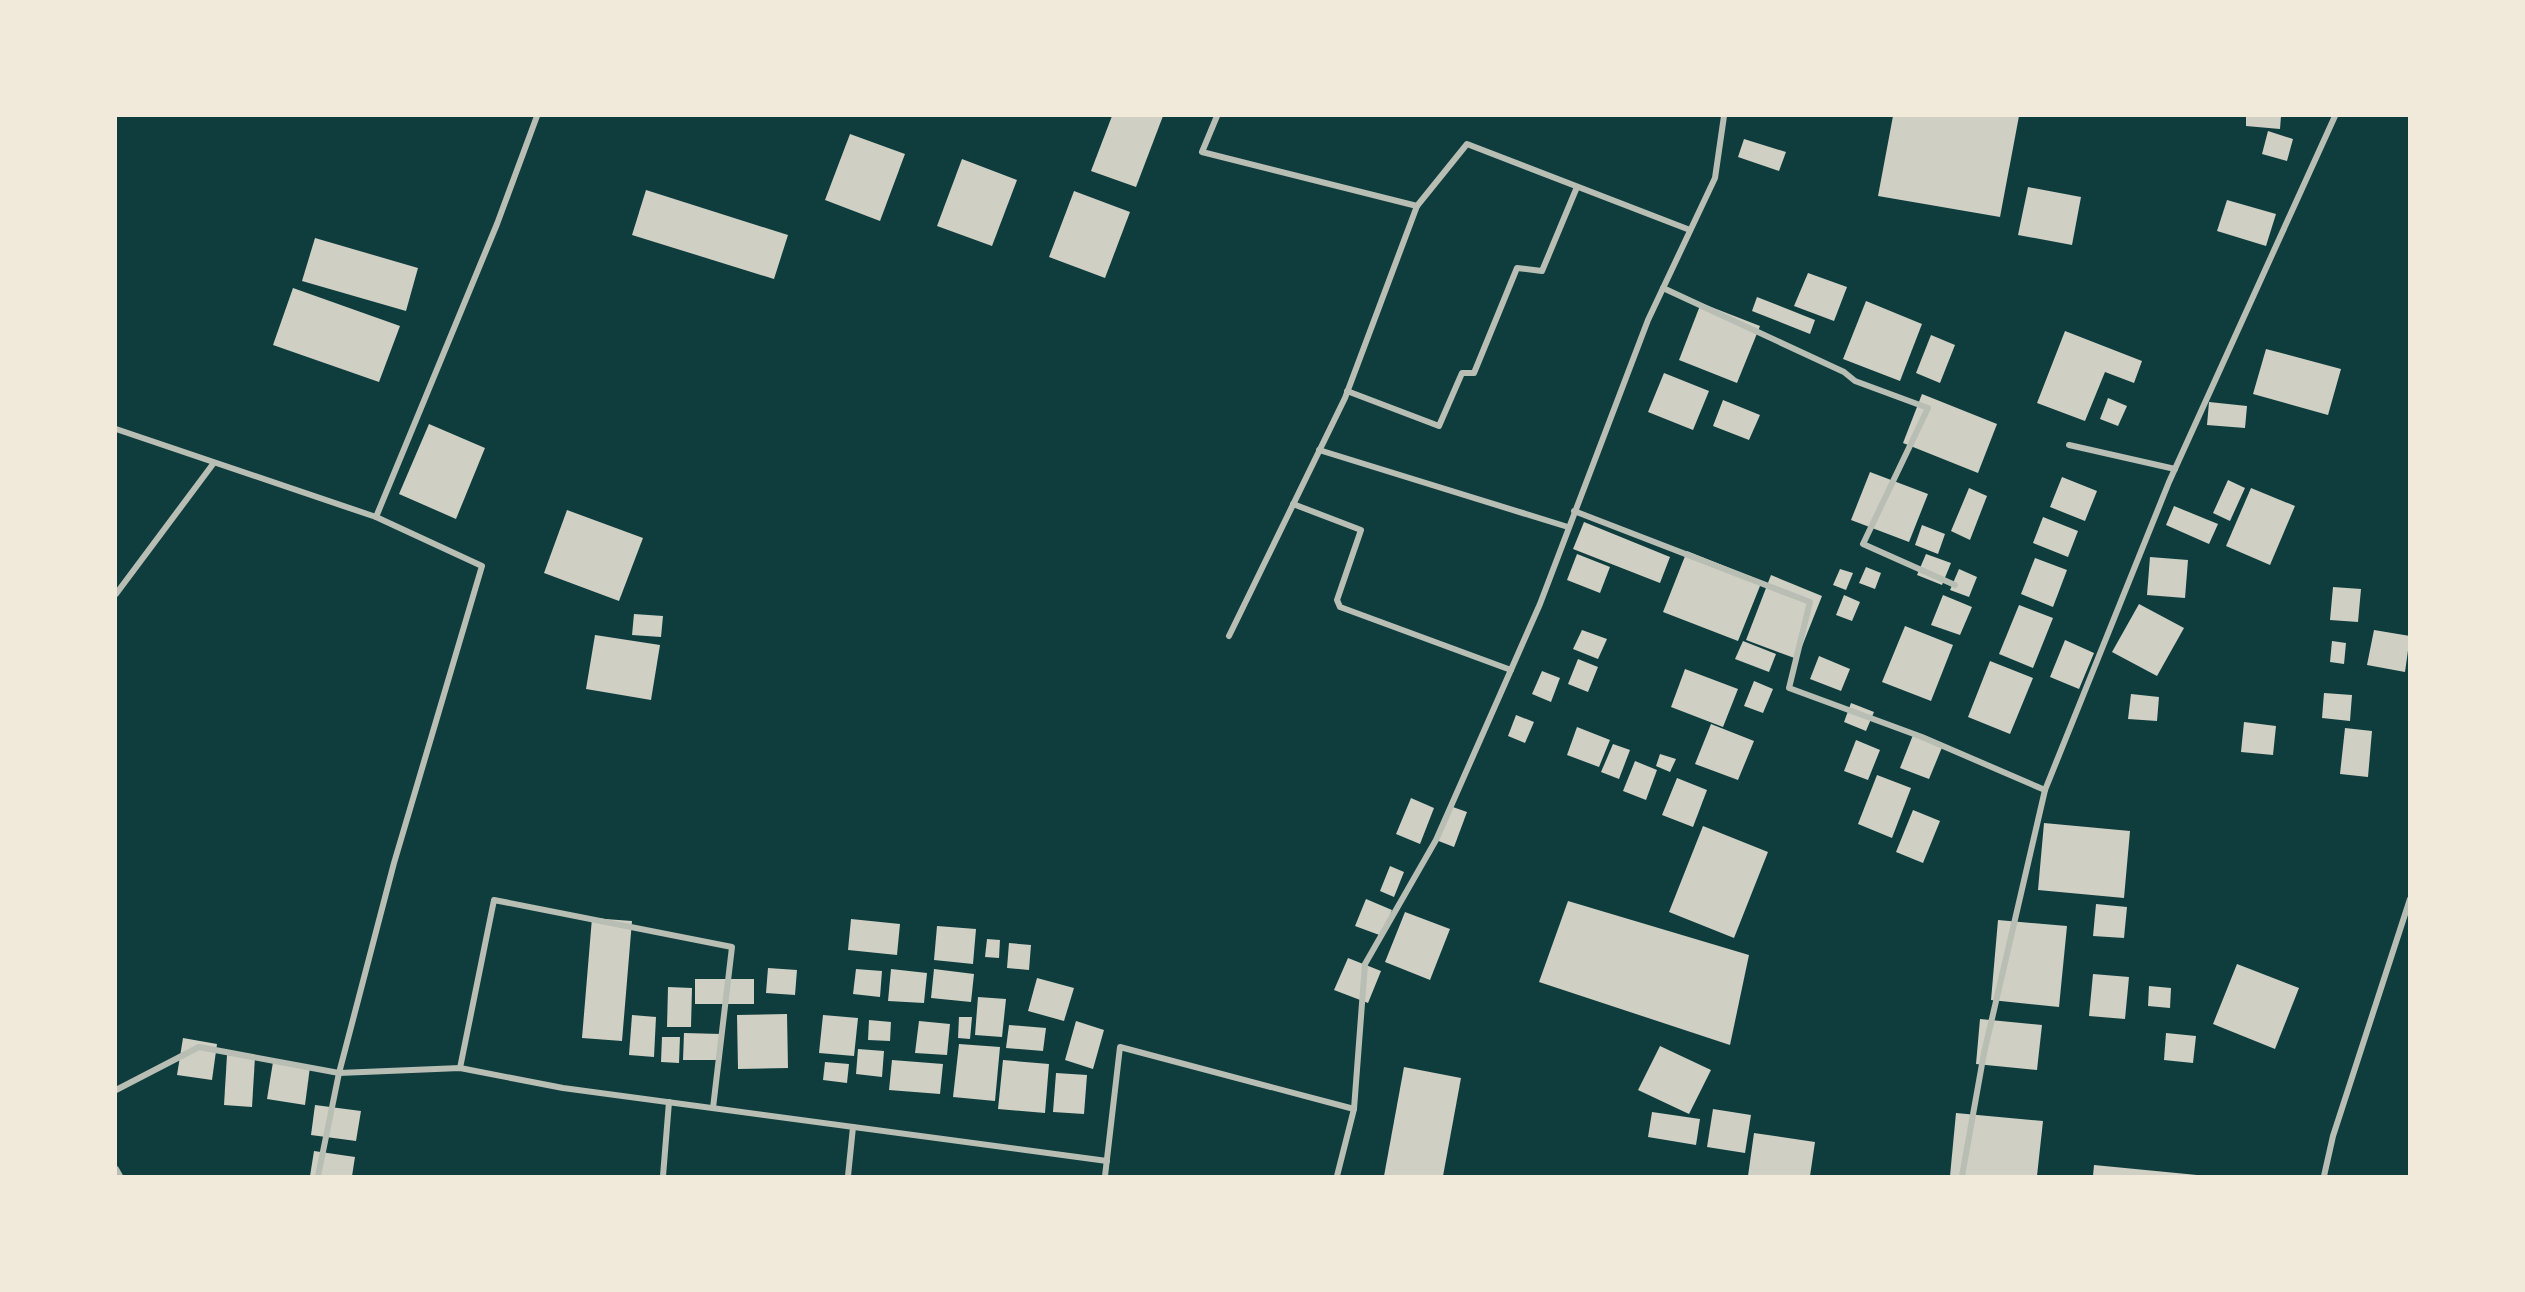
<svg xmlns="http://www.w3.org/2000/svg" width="2525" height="1292" font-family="Roboto,sans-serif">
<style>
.building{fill:#cfcfc3}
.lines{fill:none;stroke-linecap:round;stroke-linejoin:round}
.minor{stroke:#b8beb3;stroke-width:6}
</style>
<rect width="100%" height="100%" fill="#0f3d3e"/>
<g class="building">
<path d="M 1112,116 L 1163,116 L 1136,187 L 1091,171 Z"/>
<path d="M 1893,116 L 2019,116 L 2000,217 L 1878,196 Z"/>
<path d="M 2246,116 L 2281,116 L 2280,129 L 2246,126 Z"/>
<path d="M 2268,131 L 2293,139 L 2287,161 L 2262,154 Z"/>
<path d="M 850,134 L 905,154 L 880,221 L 825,200 Z"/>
<path d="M 1744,139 L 1786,152 L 1779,171 L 1738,157 Z"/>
<path d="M 962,159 L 1017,180 L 992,246 L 937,226 Z"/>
<path d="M 2028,187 L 2081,197 L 2072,245 L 2018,235 Z"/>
<path d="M 646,190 L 788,235 L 774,279 L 632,235 Z"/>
<path d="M 1074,191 L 1130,212 L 1105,278 L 1049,257 Z"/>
<path d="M 2227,200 L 2276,214 L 2266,246 L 2217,231 Z"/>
<path d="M 315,238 L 418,268 L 406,311 L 302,281 Z"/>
<path d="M 1808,273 L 1847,287 L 1834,321 L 1794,306 Z"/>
<path d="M 293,288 L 400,326 L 379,382 L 273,345 Z"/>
<path d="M 1757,297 L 1815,320 L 1810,334 L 1752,311 Z"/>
<path d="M 1866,301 L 1922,324 L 1900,381 L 1843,359 Z"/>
<path d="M 1701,303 L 1760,326 L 1737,383 L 1679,360 Z"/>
<path d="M 2065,331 L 2142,361 L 2134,383 L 2105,372 L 2085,421 L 2037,403 Z"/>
<path d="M 1931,335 L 1955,345 L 1940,383 L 1916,373 Z"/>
<path d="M 2266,349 L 2341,369 L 2328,415 L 2253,394 Z"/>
<path d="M 1664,373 L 1709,391 L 1693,430 L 1648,412 Z"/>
<path d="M 1922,394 L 1997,424 L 1978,473 L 1903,443 Z"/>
<path d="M 2108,398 L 2127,406 L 2118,426 L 2100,419 Z"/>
<path d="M 1723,400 L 1760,415 L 1749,440 L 1713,426 Z"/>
<path d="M 2209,402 L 2247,406 L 2245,428 L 2207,425 Z"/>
<path d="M 429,424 L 485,448 L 456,519 L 399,494 Z"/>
<path d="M 1870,472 L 1928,494 L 1909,542 L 1851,520 Z"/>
<path d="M 2062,477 L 2097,491 L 2085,521 L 2050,507 Z"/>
<path d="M 2228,480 L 2245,488 L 2230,521 L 2213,513 Z"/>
<path d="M 1969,488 L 1987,496 L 1970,540 L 1951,531 Z"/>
<path d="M 2251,488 L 2295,506 L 2270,565 L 2226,546 Z"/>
<path d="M 2174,506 L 2218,524 L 2209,544 L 2166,525 Z"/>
<path d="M 567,510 L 643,538 L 619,601 L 544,573 Z"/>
<path d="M 2043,517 L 2078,531 L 2068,557 L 2033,543 Z"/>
<path d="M 1584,522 L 1670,557 L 1660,583 L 1573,549 Z"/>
<path d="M 1922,525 L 1945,534 L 1938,554 L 1915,545 Z"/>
<path d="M 1687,551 L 1762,581 L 1738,641 L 1663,612 Z"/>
<path d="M 1577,554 L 1610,567 L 1600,593 L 1567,580 Z"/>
<path d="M 1926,554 L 1951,563 L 1942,585 L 1917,575 Z"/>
<path d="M 2150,557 L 2188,560 L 2185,598 L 2147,595 Z"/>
<path d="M 2035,558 L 2067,570 L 2053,607 L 2021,594 Z"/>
<path d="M 1866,567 L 1881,573 L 1875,589 L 1859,583 Z"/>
<path d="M 1840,569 L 1853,573 L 1846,590 L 1833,585 Z"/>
<path d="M 1959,569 L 1977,577 L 1969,597 L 1950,590 Z"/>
<path d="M 1771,575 L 1822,596 L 1797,659 L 1746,640 Z"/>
<path d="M 2333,587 L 2361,589 L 2358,622 L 2330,620 Z"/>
<path d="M 1844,595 L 1860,602 L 1852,621 L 1836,615 Z"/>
<path d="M 1943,595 L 1972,607 L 1960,635 L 1931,625 Z"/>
<path d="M 2139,604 L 2184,628 L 2157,676 L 2112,652 Z"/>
<path d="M 2019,605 L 2053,618 L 2033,668 L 1999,654 Z"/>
<path d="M 634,614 L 663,616 L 661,637 L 632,635 Z"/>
<path d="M 1905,626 L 1953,645 L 1931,701 L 1882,682 Z"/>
<path d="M 1582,630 L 1607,639 L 1598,659 L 1573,649 Z"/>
<path d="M 2374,630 L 2410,636 L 2405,672 L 2367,665 Z"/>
<path d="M 595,635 L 660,645 L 651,700 L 586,689 Z"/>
<path d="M 2065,640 L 2094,653 L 2079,689 L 2050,677 Z"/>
<path d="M 1743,641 L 1776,654 L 1769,672 L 1735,659 Z"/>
<path d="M 2332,641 L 2346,643 L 2344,664 L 2330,662 Z"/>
<path d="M 1819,656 L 1850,669 L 1841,691 L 1810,679 Z"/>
<path d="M 1578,659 L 1598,667 L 1588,692 L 1568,684 Z"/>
<path d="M 1990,661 L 2033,678 L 2010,734 L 1968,717 Z"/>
<path d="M 1685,669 L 1738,689 L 1723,727 L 1671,707 Z"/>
<path d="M 1542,671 L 1560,678 L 1551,702 L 1532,694 Z"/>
<path d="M 1754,681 L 1773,689 L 1763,713 L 1744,706 Z"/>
<path d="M 2324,693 L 2352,695 L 2350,721 L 2322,718 Z"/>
<path d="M 2131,694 L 2159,697 L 2157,721 L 2128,719 Z"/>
<path d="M 1851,703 L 1874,712 L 1866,731 L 1844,722 Z"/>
<path d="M 1516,715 L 1534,722 L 1525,743 L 1508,736 Z"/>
<path d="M 2244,722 L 2276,726 L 2273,755 L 2241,752 Z"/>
<path d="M 1711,724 L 1754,741 L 1738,780 L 1695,764 Z"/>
<path d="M 1577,727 L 1610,740 L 1599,767 L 1567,755 Z"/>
<path d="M 2345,728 L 2372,731 L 2368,777 L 2340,774 Z"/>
<path d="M 1913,735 L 1943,745 L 1929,779 L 1900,768 Z"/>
<path d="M 1856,740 L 1880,750 L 1868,780 L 1844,771 Z"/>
<path d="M 1613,744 L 1630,750 L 1619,779 L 1601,772 Z"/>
<path d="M 1660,754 L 1676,759 L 1670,772 L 1656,766 Z"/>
<path d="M 1635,761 L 1657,770 L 1646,800 L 1623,791 Z"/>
<path d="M 1877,775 L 1911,788 L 1892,838 L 1858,824 Z"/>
<path d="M 1677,778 L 1707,790 L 1693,827 L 1662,815 Z"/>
<path d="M 1411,798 L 1434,808 L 1420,844 L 1396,834 Z"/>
<path d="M 1450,806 L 1467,812 L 1454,847 L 1436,840 Z"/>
<path d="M 1913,810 L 1940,821 L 1923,863 L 1896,852 Z"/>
<path d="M 2044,823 L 2130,831 L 2124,898 L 2038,890 Z"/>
<path d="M 1703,826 L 1768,852 L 1734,938 L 1669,912 Z"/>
<path d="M 1390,866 L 1404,872 L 1394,897 L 1380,891 Z"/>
<path d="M 1366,899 L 1392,910 L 1382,936 L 1355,926 Z"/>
<path d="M 1568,901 L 1749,955 L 1730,1045 L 1539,982 Z"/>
<path d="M 2096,904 L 2127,907 L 2124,938 L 2093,936 Z"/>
<path d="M 1405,912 L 1450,929 L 1430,980 L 1385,962 Z"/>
<path d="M 592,918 L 632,921 L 622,1041 L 582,1038 Z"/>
<path d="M 851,919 L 900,924 L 897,955 L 848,950 Z"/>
<path d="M 1998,920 L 2067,926 L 2059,1007 L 1991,1000 Z"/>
<path d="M 937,926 L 976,929 L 973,964 L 934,960 Z"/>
<path d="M 987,939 L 1000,940 L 999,958 L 985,957 Z"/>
<path d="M 1009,943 L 1031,945 L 1029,970 L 1007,968 Z"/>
<path d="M 1348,958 L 1381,971 L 1368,1003 L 1334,990 Z"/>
<path d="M 2237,964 L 2299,988 L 2275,1049 L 2213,1024 Z"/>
<path d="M 768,968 L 797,970 L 795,995 L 766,993 Z"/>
<path d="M 856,969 L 882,971 L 880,997 L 853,994 Z"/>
<path d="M 891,969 L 927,973 L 924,1003 L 888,1001 Z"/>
<path d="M 934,969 L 974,974 L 971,1002 L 931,998 Z"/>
<path d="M 2093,974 L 2129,977 L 2125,1019 L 2089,1016 Z"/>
<path d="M 1037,978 L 1074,988 L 1064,1021 L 1028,1011 Z"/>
<rect x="695" y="979" width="59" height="25"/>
<path d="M 2149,986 L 2171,988 L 2170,1008 L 2148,1006 Z"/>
<path d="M 668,987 L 692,988 L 691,1027 L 667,1027 Z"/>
<path d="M 978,997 L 1006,999 L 1002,1037 L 975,1035 Z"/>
<path d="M 787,1014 L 788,1068 L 738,1069 L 737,1015 Z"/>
<path d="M 632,1015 L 656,1017 L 654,1057 L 629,1055 Z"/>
<path d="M 823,1015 L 858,1018 L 854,1056 L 819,1053 Z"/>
<path d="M 959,1017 L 972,1017 L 970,1039 L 958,1038 Z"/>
<path d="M 1980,1019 L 2042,1025 L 2037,1070 L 1976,1064 Z"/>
<path d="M 869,1020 L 891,1022 L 890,1041 L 868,1040 Z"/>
<path d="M 919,1021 L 950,1024 L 947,1055 L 915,1053 Z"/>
<path d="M 1076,1021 L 1104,1030 L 1093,1069 L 1065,1060 Z"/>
<path d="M 1009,1025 L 1046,1028 L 1043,1051 L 1006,1048 Z"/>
<path d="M 684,1033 L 721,1034 L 720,1060 L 683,1060 Z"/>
<path d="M 2166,1033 L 2196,1036 L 2193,1063 L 2164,1060 Z"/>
<path d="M 662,1037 L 680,1037 L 679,1063 L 661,1062 Z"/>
<path d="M 183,1038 L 217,1044 L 212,1080 L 177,1075 Z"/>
<path d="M 959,1044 L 1000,1047 L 995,1101 L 953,1097 Z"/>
<path d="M 1660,1046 L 1711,1070 L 1689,1114 L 1638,1090 Z"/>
<path d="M 858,1049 L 884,1051 L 882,1077 L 856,1074 Z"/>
<path d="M 227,1055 L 255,1057 L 252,1107 L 224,1105 Z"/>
<path d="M 892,1060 L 943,1064 L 940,1094 L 889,1090 Z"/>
<path d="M 1003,1060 L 1049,1064 L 1045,1113 L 998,1109 Z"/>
<path d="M 273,1062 L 310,1067 L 305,1105 L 267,1099 Z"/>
<path d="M 825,1062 L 849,1064 L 847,1083 L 823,1080 Z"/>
<path d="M 1404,1067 L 1461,1078 L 1443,1176 L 1384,1176 Z"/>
<path d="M 1056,1073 L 1087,1075 L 1084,1114 L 1053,1112 Z"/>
<path d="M 315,1105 L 361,1111 L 356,1141 L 311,1135 Z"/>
<path d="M 1713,1109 L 1751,1115 L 1745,1153 L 1707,1147 Z"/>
<path d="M 1652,1112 L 1700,1119 L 1696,1145 L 1648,1137 Z"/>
<path d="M 1956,1113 L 2043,1121 L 2037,1176 L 1950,1176 Z"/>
<path d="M 1754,1133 L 1815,1142 L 1810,1176 L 1748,1176 Z"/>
<path d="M 314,1151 L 355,1157 L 352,1176 L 310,1176 Z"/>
<path d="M 2094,1165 L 2197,1175 L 2196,1176 L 2093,1176 Z"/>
</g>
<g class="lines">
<g class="minor">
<path d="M 537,116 L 497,224 L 376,517 L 482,566 L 394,863 L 339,1073 L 460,1068 L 563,1088 L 1107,1161"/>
<path d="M 1217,116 L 1202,152 L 1417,206 L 1345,398 L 1229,636"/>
<path d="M 1417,206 L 1467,144 L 1690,230"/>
<path d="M 1663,288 L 1844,372 L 1855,381 L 1928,408 L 1863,544 L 1955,585"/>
<path d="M 1347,391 L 1439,426 L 1462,373 L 1474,373 L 1517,268 L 1542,271 L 1577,187"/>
<path d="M 116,429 L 376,517"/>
<path d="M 2069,445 L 2175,469"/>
<path d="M 1319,450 L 1568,527"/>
<path d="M 1293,504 L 1361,530 L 1337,600 L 1340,607 L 1511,670"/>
<path d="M 1574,511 L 1810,602 L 1789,688 L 1922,737 L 2045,790"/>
<path d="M 116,594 L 213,464"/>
<path d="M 460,1068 L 494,900 L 732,947 L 713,1108"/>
<path d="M 116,1090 L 199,1047 L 339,1073 L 318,1176"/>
<path d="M 116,1169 L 120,1176"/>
<path d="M 663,1176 L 669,1102"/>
<path d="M 848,1176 L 853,1127"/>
<path d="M 1105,1176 L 1120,1047 L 1354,1109"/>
<path d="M 1337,1176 L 1354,1109 L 1365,964 L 1436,840 L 1540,604 L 1648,320 L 1715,178 L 1724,116"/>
<path d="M 1962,1176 L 1984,1053 L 2045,790 L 2169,482 L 2335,116"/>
<path d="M 2324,1176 L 2333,1136 L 2410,899"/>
</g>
</g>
<rect width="2525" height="1292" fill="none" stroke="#f1e9da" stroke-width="234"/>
</svg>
